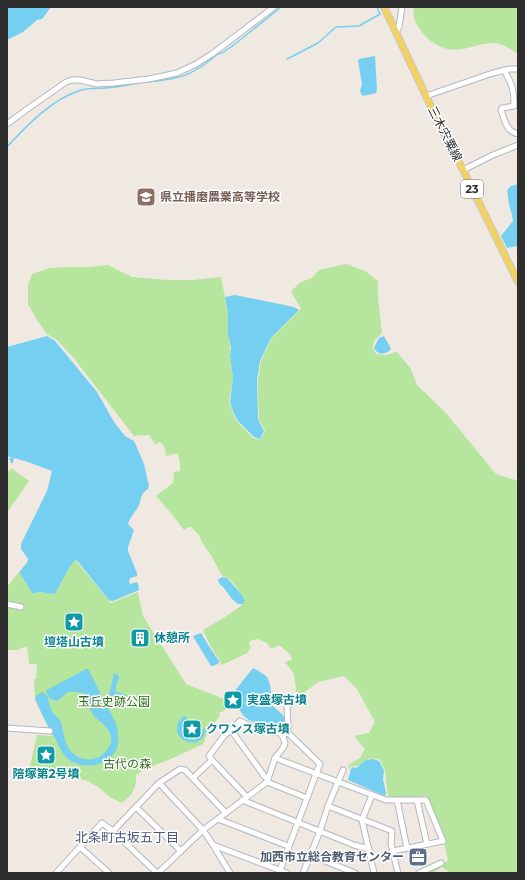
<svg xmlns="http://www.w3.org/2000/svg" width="525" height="880" font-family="Montserrat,'Noto Sans JP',sans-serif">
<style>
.green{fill:#b6e59e}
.water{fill:#75cff0}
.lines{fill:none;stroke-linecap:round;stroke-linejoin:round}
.stream{stroke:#75cff0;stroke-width:1.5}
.minor-casing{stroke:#b4b7c1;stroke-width:7}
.major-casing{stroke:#c9c9c9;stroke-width:8}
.minor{stroke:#fff;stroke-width:5}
.major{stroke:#f2d163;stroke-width:6}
.labels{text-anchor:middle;stroke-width:3;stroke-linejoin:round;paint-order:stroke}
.shield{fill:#fff;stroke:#6d6d6d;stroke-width:1}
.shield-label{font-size:11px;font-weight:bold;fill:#2e2e2e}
.street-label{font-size:12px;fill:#2e2e2e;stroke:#fff}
.education-label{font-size:12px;font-weight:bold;fill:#785e54;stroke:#fff;text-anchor:start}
.culture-label{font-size:12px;font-weight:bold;fill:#0d838f;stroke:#fff;text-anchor:start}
.park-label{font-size:12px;fill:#2c6e1b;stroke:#fff}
.service-label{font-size:12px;font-weight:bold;fill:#4e5e75;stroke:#fff;text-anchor:end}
.neighbourhood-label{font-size:13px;fill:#4d5680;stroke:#fff}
</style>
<rect width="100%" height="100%" fill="#efe9e1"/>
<g class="green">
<path d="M 414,7 L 518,7 L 518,54 C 511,49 502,43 493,43 C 482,43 473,47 463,49 C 447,52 432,45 422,32 C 416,24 412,18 414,7 Z"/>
<path d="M 346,264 L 365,271 L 378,281 L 378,297 L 382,333 L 374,341 L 373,348 L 376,354 L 385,355 L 397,352 L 411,369 L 417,385 L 445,412 L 496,474 L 518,481 L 518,873 L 450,873 L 442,867 L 433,873 L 422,873 L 448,861 L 444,842 L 427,796 L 407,799 L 388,798 L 385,770 L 380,760 C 366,756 367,761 357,766 L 351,766 L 349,769 L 348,765 L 360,758 L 365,749 L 354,736 L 369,733 L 375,722 L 357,689 L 344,676 L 318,682 L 297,698 L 294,674 L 285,662 L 292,660 C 291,653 284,649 279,645 L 271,649 L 267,643 L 257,639 L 250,641 L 249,644 L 251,647 L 247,653 L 222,665 L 210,645 L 203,630 C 212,625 240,609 245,601 C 244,596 232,581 228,578 C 226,577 223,576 222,576 L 211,555 L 205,547 L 198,534 L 191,527 L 188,527 L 184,530 L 169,511 L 156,496 L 173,483 L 174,472 L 180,471 L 180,463 L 178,454 L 173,454 L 166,456 C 166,451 165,445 160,442 L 157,443 L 156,445 L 149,435 L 134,436 L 72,356 L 57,340 L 47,334 L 37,320 L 28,304 L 28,285 L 32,274 L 50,268 L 73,267 L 89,267 L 108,265 L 132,277 L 167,280 L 194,280 L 221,277 L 228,313 L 228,335 L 230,348 L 230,356 L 233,377 L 229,402 L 236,420 L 253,438 L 260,440 L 265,431 L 259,419 L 258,398 L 258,380 L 261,361 L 271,339 L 301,309 L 291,291 L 301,282 L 312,278 L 319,270 Z"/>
<path d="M 11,468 L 29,481 L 8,511 L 7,511 L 7,474 Z"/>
<path d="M 74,561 L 76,561 L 111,603 L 138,592 L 143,616 L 186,684 L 227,700 L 229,697 L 235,695 L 237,695 L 240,694 L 241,696 L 240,704 L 232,706 L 219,713 L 220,716 L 215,722 L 208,726 L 209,729 L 206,737 L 203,744 L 173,758 L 153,766 L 147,768 L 136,775 C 137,788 132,795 122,803 L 111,798 L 98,787 L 88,781 L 70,777 L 61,779 L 42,779 L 25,776 L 27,769 L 29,770 L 37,735 L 52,736 L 35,699 L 34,679 L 36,679 L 37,664 L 29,664 L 27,646 L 17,650 L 7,650 L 7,587 L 19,572 L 33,594 L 39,592 L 55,594 L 69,568 Z"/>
</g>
<g class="water">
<path d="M 7,7 L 51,7 L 42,19 L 37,20 L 23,32 L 7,40 Z"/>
<path d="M 375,56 L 377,90 L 376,93 L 363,96 L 361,94 L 360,91 L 362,84 L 358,60 L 359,59 Z"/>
<path d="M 518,184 L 518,246 L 507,248 L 501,236 L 513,221 L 512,215 L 509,204 L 507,190 L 511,186 Z"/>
<path d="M 235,295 L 294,307 L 299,310 L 271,338 L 260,361 L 257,380 L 258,419 L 264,431 L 260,439 L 254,437 L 237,420 L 233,411 L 230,402 L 233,377 L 230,356 L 231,348 L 228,335 L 228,313 L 225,297 Z"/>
<path d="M 47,336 L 55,341 L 97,392 L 114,422 L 125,436 L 134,441 L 144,464 L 149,486 L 148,489 C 139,494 142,501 137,509 C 133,514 130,518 128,524 L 134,530 L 128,547 L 128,551 L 137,573 L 137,576 L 130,578 L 129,581 L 130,584 L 137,582 L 138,584 L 139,590 L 113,601 L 111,601 L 108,599 L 79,563 L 76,560 L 74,561 L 69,568 L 55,594 L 39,592 L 33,594 L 19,572 L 27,563 L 28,559 L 21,549 L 21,544 L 47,491 L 52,471 L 28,462 L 14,458 L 13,463 L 11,463 L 9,458 L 13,458 L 7,456 L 7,347 Z"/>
<path d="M 384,336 L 391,349 L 388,352 L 381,354 L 376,351 L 374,348 L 379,338 Z"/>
<path d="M 222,577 L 227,578 L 242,595 L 245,601 L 243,604 L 238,604 L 232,599 L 224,588 L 219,583 L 218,580 Z"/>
<path d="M 201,633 L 212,651 L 219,661 L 219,663 L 213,666 L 211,666 L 194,638 L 193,636 Z"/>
<path d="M 253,668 C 258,671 264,674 267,677 C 272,685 271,695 270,703 C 278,713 285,711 286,726 C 283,728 283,728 280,729 C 272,729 253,723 246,718 C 242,715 239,710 238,705 L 240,704 L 241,696 L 240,694 L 237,695 L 235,695 L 230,697 Z"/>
<path d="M 86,669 L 88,669 C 95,682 101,695 108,708 C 111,714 115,720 117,727 C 118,733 119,742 117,748 C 109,767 81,771 67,758 C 62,753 59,746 56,740 C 48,726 41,713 35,699 L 36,696 L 42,692 C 50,696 48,702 51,709 C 53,714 58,717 61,722 C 63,730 64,741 69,749 C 78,761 96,764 106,751 C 110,747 112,742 111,737 C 110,731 105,725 101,722 C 98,720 96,718 94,716 C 89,710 87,700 83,693 C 80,692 72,692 68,692 L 57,701 L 50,699 L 46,692 L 47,690 Z"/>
<path d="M 114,673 L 119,676 L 115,691 L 126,695 L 126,698 L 120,699 L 109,695 Z"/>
<path d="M 183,716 L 185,716 L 187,718 C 173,733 191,747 200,736 C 203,734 203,730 204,728 L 206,728 C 204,756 162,739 183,716 Z"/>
<path d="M 373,759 L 379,761 L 384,770 L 383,779 L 386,793 L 385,796 L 348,780 L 351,769 L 352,767 L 356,768 L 366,760 Z"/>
</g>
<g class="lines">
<g class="stream">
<path d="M 287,59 L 318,43 L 336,27 L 359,26 L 380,14 L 377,7"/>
<path d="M 147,82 C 164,80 183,79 197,69 C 205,65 211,59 218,54 L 222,53 L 235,44 L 281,7"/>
<path d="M 7,147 C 27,125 52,99 81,90 C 89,88 97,88 105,88 C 118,87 129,85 142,82"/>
</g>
<g class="minor-casing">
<g id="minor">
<path d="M 396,32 L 399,27 L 402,7"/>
<path d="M 504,70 C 512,84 514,90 514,106 L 502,108 L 501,110 C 505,121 506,131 518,134"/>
<path d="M 426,96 L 493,73 L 510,69 L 518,69"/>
<path d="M 7,124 L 26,110 L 66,82 L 72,80 L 80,80 L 97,84 L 114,83 L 149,79 L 177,73 L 196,64 L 212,54 L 274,7"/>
<path d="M 463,170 L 493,155 L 518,145"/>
<path d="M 7,604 L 21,607"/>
<path d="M 7,728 L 50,731"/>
<path d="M 231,730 L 265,777 L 268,779"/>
<path d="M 285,734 L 288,727 L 287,707 L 293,701"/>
<path d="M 275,758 L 386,800 L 426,800 L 443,841 L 393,851"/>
<path d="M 212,760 L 247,797"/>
<path d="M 267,782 L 307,798"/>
<path d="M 159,783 L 180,769 L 185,770 L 226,813"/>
<path d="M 372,795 L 362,820 L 374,873"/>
<path d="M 242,800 L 354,845 L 369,849"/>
<path d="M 397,800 L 407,848"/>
<path d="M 417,800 L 427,844"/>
<path d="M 328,806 L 392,831 L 391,844 L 398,873"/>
<path d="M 136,807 L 181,851"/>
<path d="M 218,819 L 288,846"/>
<path d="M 113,831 L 159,783 L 203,830 L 213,845 L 230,873"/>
<path d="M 213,845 L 287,873"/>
<path d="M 80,847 L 109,873"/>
<path d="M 310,855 L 355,873"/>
<path d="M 56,873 L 102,823 L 113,831 L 157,873"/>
<path d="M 158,873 L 203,830 L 267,782 L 275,758 L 283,748 L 285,743 L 283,737 L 280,733 C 266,731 253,728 240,721 L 223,737 L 209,756 L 212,760 L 193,778"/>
<path d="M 279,873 L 316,774 L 320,764 L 286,731"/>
<path d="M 303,873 L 320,831 L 328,806 L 343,770"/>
<path d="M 419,873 L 441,863"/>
</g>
</g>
<g class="major-casing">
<path id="major" d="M 384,7 L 443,132 L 463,170 L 518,282"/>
</g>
<use href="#minor" class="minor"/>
<use href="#major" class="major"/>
</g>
<defs>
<g id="school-square" transform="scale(1)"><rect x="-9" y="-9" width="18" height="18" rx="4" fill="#8d6e63" stroke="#fff"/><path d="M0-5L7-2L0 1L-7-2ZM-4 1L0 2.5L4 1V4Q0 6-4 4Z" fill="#fff"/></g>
<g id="sight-square" transform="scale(1)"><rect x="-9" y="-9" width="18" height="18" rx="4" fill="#0f9aa8" stroke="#fff"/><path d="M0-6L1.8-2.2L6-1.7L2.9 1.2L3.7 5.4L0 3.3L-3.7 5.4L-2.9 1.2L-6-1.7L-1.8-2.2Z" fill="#fff"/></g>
<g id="building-square" transform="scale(1)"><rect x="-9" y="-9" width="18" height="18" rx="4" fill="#0f9aa8" stroke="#fff"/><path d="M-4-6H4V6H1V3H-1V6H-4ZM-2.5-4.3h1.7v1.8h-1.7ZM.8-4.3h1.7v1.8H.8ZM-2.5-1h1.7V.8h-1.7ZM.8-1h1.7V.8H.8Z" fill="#fff"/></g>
<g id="office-square" transform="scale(1)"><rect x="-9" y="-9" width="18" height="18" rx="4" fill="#5c6f8a" stroke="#fff"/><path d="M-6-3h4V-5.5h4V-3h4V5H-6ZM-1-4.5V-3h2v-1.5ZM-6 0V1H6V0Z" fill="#fff"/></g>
</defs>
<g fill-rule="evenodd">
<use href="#school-square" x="146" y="197"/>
<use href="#sight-square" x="74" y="622"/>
<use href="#building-square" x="140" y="638"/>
<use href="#sight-square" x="233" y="700"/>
<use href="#sight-square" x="192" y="729"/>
<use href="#sight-square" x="46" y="755"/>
<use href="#office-square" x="418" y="857"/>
</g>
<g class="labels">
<rect class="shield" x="461" y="180" width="22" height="18" rx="3"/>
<g class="shield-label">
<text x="472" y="193">23</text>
</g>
<g class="street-label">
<text transform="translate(445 134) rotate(63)" y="4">三木宍粟線</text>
</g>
<g class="education-label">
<text x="160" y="201">県立播磨農業高等学校</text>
</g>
<g class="culture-label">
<text x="154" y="642">休憩所</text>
<text x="74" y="646" text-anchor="middle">壇塔山古墳</text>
<text x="247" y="704">実盛塚古墳</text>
<text x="206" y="733">クワンス塚古墳</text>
<text x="46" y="778" text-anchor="middle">陪塚第2号墳</text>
</g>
<g class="park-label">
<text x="114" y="706">玉丘史跡公園</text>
<text x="127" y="768">古代の森</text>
</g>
<g class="service-label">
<text x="404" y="861">加西市立総合教育センター</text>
</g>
<g class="neighbourhood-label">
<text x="127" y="842">北条町古坂五丁目</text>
</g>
</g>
<rect width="525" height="880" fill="none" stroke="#2e2e2e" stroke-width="16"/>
</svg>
